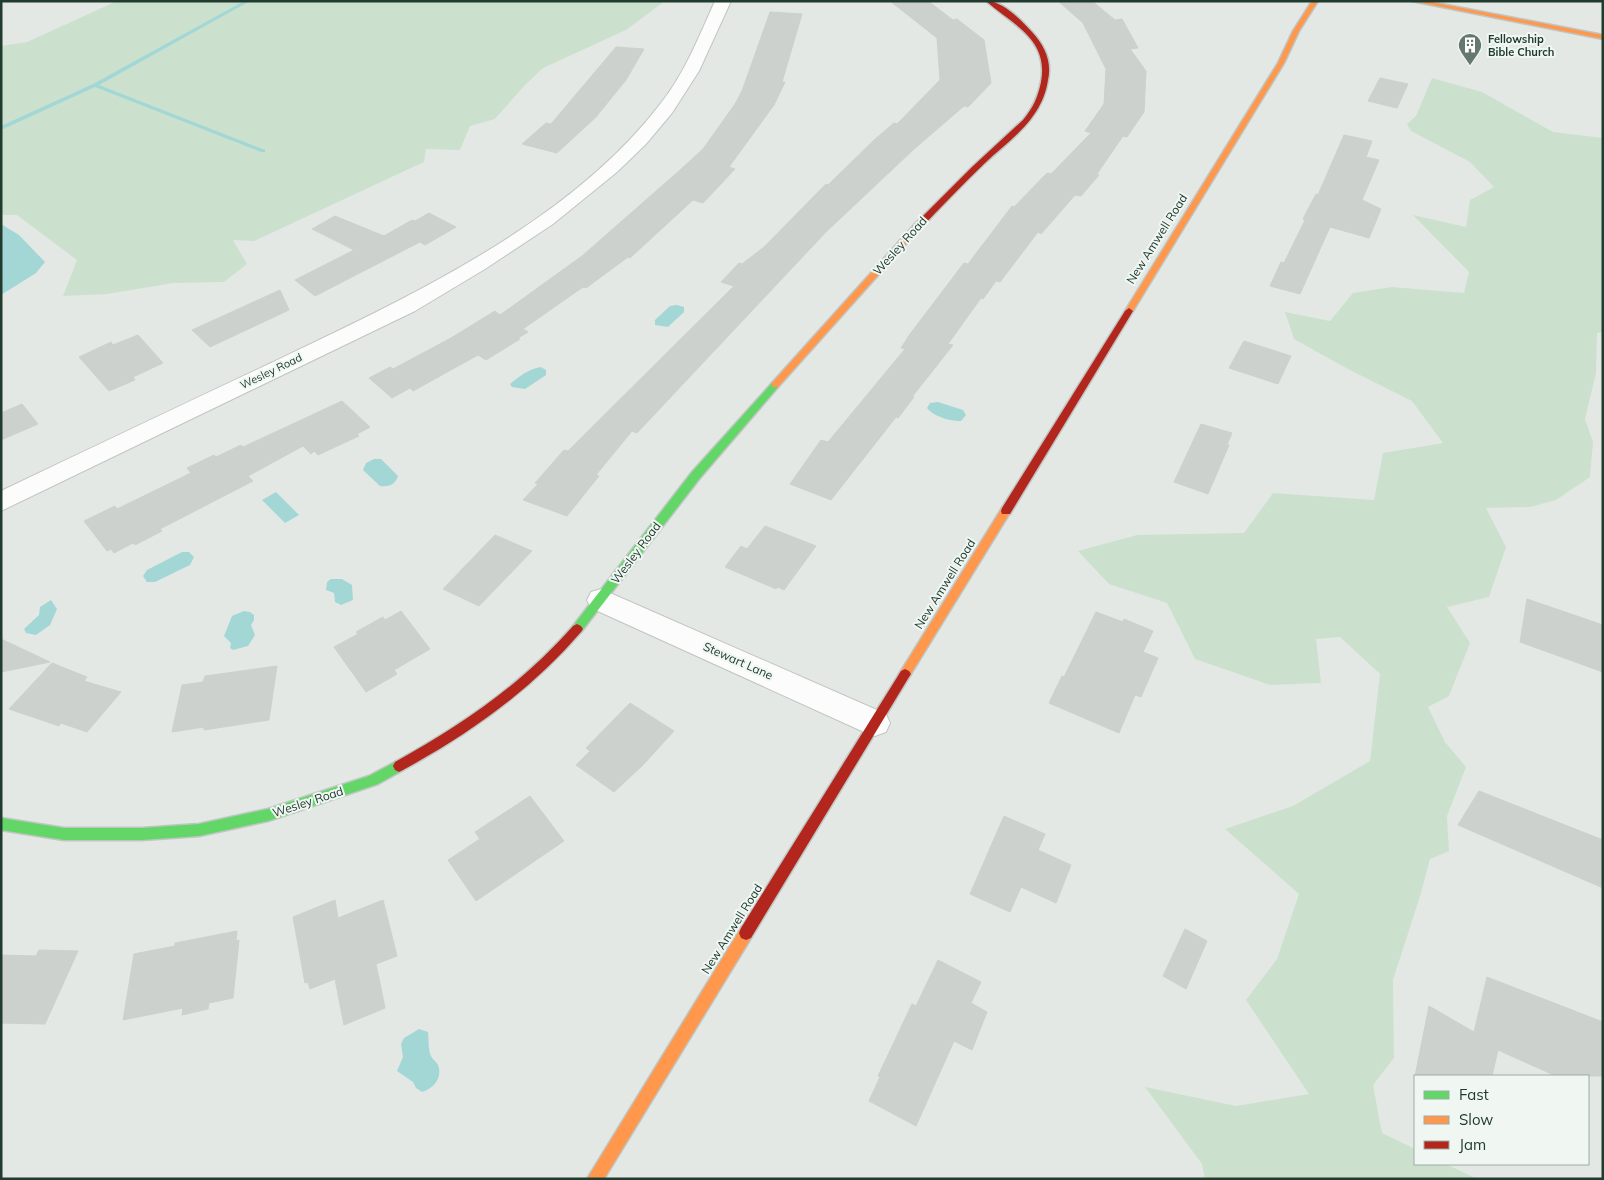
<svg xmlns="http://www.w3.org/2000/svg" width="1604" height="1180" font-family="Mulish,sans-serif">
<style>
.green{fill:#cbe1ce}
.water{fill:#a3d7d6}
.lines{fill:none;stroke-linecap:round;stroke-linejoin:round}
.stream{fill:#a3d7d6;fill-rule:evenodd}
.building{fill:#ccd1ce;stroke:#cbd1ce}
.street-casing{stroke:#c0c5c2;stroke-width:2}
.fast-casing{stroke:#bfc6c2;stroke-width:3}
.slow-casing{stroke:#bfc6c2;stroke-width:3}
.jam-casing{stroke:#bfc6c2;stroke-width:3}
.street{fill:#fbfcfb;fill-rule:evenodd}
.fast{fill:#63d668;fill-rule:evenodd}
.slow{fill:#ff974d;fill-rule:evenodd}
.jam{fill:#b3261e;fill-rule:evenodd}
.labels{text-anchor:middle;stroke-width:4;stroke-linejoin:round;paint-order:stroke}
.far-poi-label{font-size:11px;font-weight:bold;fill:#213b2f;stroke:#f0f7f3;text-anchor:start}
.far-street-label{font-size:11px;fill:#213b2f;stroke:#f0f7f3}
.street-label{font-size:12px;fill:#213b2f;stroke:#f0f7f3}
</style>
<rect width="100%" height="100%" fill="#e3e8e5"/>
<g class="green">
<path d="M 117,1 L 665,1 L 626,30 L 543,68 L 525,85 L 495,119 L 470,126 L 460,150 L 426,149 L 424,162 L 254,241 L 233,240 L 247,264 L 224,282 L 173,283 L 107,294 L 63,296 L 77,260 L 17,215 L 1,215 L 1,46 L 27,42 Z"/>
<path d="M 1432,78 L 1482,92 L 1553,132 L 1603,138 L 1603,332 L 1597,333 L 1596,373 L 1585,419 L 1593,442 L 1590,477 L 1556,500 L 1530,507 L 1486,508 L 1506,547 L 1489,597 L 1447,607 L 1470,643 L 1449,696 L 1428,707 L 1445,742 L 1466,767 L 1447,816 L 1449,851 L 1430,859 L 1421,893 L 1393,980 L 1394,1058 L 1373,1085 L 1382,1133 L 1415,1149 L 1415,1164 L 1446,1164 L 1477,1179 L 1205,1179 L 1202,1164 L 1145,1087 L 1236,1106 L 1309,1094 L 1246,1000 L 1277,959 L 1299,894 L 1225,829 L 1293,806 L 1370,761 L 1380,674 L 1340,637 L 1316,639 L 1321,683 L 1270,685 L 1195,659 L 1167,603 L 1109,584 L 1078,551 L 1137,535 L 1244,533 L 1273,493 L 1374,500 L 1383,453 L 1443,443 L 1412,401 L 1346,368 L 1294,339 L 1285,312 L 1330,321 L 1353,293 L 1392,287 L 1464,293 L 1469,272 L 1413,215 L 1466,227 L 1470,200 L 1494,187 L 1470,162 L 1411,131 L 1407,124 L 1416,116 Z"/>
</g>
<g class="water">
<path d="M 1,224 L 19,235 L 45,262 L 36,273 L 1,295 Z"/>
<path d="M 677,305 L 684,307 L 684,312 L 668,327 L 655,325 L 655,320 L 670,306 Z"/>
<path d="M 541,367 L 546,370 L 546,375 L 525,389 L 512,387 L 510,384 C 520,376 528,369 541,367 Z"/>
<path d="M 938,402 L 963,410 L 966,415 L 961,421 C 951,422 933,416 927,408 L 930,403 Z"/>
<path d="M 374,459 L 381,459 L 398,476 C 395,485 389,487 380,486 L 363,470 L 366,463 Z"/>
<path d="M 276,492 L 299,515 L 285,523 L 262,500 Z"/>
<path d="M 182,552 L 189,552 L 194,557 L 190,565 L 155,582 L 147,582 L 143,576 L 147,570 Z"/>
<path d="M 331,579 L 342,579 L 352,585 L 353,600 L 341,605 L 335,602 L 334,593 L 326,590 L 327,582 Z"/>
<path d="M 51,600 L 57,609 L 50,625 L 36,635 L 26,633 L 24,629 L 39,615 L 40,607 Z"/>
<path d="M 244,611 L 250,612 L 254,615 L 254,620 L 251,625 L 255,635 L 248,646 L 233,650 L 230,648 L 231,643 L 224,636 L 232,616 Z"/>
<path d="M 419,1029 L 428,1032 C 429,1040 428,1049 431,1056 C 433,1060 437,1062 438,1065 C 443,1078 433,1089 422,1092 L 416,1088 L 413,1082 L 397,1071 L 403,1057 L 401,1044 L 404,1038 Z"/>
</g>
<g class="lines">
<path class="stream" d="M 244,1 L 250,1 L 99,85 L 265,150 L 265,152 L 261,152 L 95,87 L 1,130 L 1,126 L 93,84 Z"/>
</g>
<g class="building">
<path d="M 890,1 L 928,1 L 953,20 L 957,19 L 984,40 L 991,83 L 968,107 L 964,106 L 913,150 L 826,232 L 637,433 L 632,431 L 596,475 L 599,476 L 567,516 L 523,500 L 538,484 L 535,483 L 564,450 L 568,451 L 734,286 L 721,282 L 739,263 L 742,264 L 764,247 L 826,184 L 828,185 L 874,140 L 894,123 L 897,124 L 940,80 L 937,38 Z"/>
<path d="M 1058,1 L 1092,1 L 1115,20 L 1122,19 L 1138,48 L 1130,49 L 1146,71 L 1144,112 L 1127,137 L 1123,136 L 1097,174 L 1099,175 L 1081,196 L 1075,195 L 1041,234 L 1038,232 L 1000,282 L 996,281 L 983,299 L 981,298 L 948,344 L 953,345 L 912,397 L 914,397 L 898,418 L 896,417 L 831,500 L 790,484 L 821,440 L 828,442 L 905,349 L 901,348 L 910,334 L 964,263 L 968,264 L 1012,206 L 1014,207 L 1047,173 L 1051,174 L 1091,133 L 1085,131 L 1104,104 L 1106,69 L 1083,23 Z"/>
<path d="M 770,12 L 802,14 L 782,82 L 785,82 L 774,105 L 729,167 L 735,169 L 703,203 L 693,200 L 630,258 L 628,257 L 586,288 L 583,287 L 523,329 L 528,332 L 518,338 L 520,339 L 486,360 L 478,355 L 413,391 L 410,388 L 392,398 L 369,378 L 390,367 L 393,369 L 451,338 L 495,311 L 500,315 L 582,256 L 680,170 L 703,149 L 735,104 L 742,91 Z"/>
<path d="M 616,47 L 644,49 L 626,80 L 596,117 L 557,153 L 522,144 L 546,123 L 551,124 Z"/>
<path d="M 1380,78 L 1408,84 L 1397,108 L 1368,101 Z"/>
<path d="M 1344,135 L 1372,141 L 1366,157 L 1379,160 L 1362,200 L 1381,209 L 1369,238 L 1330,227 L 1300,294 L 1270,286 L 1281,262 L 1284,263 L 1305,220 L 1303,219 L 1316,194 L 1318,195 Z"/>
<path d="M 429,213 L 456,227 L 425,245 L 420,242 L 315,296 L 295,280 L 354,250 L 312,229 L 335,216 L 384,236 L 412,220 L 415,221 Z"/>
<path d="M 280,290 L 289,310 L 210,347 L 192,330 Z"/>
<path d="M 138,335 L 163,363 L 133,377 L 135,380 L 109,391 L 79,357 L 111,342 L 113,345 Z"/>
<path d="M 1244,341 L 1291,356 L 1278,384 L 1229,368 Z"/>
<path d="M 342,401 L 370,427 L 357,434 L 359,436 L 318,455 L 314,451 L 311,454 L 303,446 L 248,476 L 253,481 L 160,529 L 162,531 L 135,545 L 133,543 L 114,553 L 111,549 L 107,551 L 84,521 L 115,506 L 117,509 L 191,473 L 187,468 L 214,455 L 216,457 L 241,445 L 243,447 Z"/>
<path d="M 22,404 L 38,424 L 1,440 L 1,413 Z"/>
<path d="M 1201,424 L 1232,433 L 1227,445 L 1229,445 L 1208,494 L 1174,482 Z"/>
<path d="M 765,526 L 816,546 L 784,590 L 778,587 L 776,589 L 725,567 L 741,546 L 747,549 Z"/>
<path d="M 495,535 L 532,551 L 479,606 L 443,589 Z"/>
<path d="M 1527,599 L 1603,625 L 1603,672 L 1520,642 Z"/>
<path d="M 401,611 L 430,649 L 394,670 L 397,674 L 366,692 L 334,647 L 358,634 L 356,632 L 383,617 L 385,620 Z"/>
<path d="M 1096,612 L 1123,622 L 1124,619 L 1153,631 L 1143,652 L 1158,658 L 1141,697 L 1135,695 L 1119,733 L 1049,703 L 1062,676 L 1064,677 Z"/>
<path d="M 1,639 L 50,662 L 1,672 Z"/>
<path d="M 52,663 L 87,677 L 84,681 L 121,692 L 87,732 L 61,723 L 59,726 L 9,709 Z"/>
<path d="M 277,666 L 269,720 L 204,730 L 204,727 L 172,732 L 182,685 L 203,682 L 205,676 Z"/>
<path d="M 630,703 L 674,731 L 643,765 L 614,792 L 576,765 L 590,751 L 586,748 Z"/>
<path d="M 1479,791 L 1603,840 L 1603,888 L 1458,825 Z"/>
<path d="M 530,796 L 564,841 L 476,901 L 448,860 L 480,839 L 475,832 Z"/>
<path d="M 1004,816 L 1045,834 L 1038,850 L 1071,865 L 1056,903 L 1021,887 L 1010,912 L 970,894 Z"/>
<path d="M 335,900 L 338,918 L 383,900 L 397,956 L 376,964 L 385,1008 L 344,1025 L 335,979 L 310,989 L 308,982 L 305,983 L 293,917 Z"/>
<path d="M 1185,929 L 1207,941 L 1186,989 L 1163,976 Z"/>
<path d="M 237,931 L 236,941 L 239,940 L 233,998 L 209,1003 L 208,1009 L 182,1015 L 183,1008 L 123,1020 L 134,954 L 175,946 L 175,943 Z"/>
<path d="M 39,950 L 78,951 L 45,1024 L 1,1023 L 1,955 L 36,956 Z"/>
<path d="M 938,960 L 981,982 L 971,1003 L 987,1012 L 972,1050 L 954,1041 L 916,1126 L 869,1101 L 880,1077 L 878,1076 L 912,1004 L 916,1006 Z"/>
<path d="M 1487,977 L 1603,1022 L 1603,1076 L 1556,1076 L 1498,1050 L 1492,1076 L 1415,1076 L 1429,1006 L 1474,1032 Z"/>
</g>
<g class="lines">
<g class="street-casing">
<g id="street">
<path d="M 715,1 L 731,1 L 699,71 L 672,113 L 646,144 L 617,172 L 553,224 L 485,269 L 415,311 L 1,511 L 1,491 C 91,448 181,405 271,363 C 405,299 569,224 661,103 C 685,73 699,36 715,1 Z"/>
<path d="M 601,589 L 886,714 L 890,723 L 886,732 L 875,736 L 864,732 L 591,608 L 587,600 L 591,592 Z"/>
</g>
</g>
<g class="fast-casing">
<g id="fast">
<path d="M 775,382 L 778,383 L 778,387 L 700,478 L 581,632 L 573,632 L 571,629 L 573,626 L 692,472 L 772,383 Z"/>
<path d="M 399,760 L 403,762 L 405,766 L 403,770 L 378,784 L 268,821 L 199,836 L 142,840 L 64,840 L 1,830 L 1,818 L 64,828 L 142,828 L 199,824 L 268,809 L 369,776 Z"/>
</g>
</g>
<g class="slow-casing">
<g id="slow">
<path d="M 1312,1 L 1318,1 L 1299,31 L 1284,63 L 1133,311 L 1129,314 L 1126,313 L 1125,311 L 1278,63 L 1293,31 Z"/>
<path d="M 1412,1 L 1426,1 L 1603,35 L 1603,39 Z"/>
<path d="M 915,224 L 922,226 L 778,387 L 772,387 L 772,383 Z"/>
<path d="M 1006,507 L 1011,511 L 909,677 L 905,679 L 901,677 L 899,674 L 901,671 L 1002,508 Z"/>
<path d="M 746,926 L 751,928 L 753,933 L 751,938 L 604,1179 L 587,1179 L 741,928 Z"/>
</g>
</g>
<g class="jam-casing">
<g id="jam">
<path d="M 986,1 C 1003,1 1021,20 1032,32 C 1045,46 1052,62 1048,80 C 1042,119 1012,138 985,163 C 963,184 942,206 921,228 L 915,228 L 915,224 L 972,167 L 1023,120 C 1033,108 1038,97 1041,82 C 1049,39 1013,25 986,1 Z"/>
<path d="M 1129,308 L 1133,311 L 1010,514 L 1002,514 L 1001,511 L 1002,508 L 1125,311 Z"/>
<path d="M 577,624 L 581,626 L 583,629 L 581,632 C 531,690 471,733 403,770 L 399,772 L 395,770 L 393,766 L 395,762 C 462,725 522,684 573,626 Z"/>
<path d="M 905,669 L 909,671 L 911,674 L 909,677 L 751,938 L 746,940 L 741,938 L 739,933 L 741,928 L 901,671 Z"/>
</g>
</g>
<use href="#street" class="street"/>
<use href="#fast" class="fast"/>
<use href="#slow" class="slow"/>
<use href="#jam" class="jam"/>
</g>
<defs>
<g id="building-pin" transform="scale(1.25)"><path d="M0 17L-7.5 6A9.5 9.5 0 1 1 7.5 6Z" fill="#65786f" stroke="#f0f7f3"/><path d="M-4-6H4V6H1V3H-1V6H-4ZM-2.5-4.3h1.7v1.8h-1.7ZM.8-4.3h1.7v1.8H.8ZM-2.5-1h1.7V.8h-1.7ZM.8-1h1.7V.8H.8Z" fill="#fff"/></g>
</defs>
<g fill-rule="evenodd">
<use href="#building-pin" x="1470" y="45"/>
</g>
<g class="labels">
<g class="far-poi-label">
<text x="1488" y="43">Fellowship<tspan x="1488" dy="13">Bible Church</tspan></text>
</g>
<g class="far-street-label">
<text transform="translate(271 371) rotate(-26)" y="4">Wesley Road</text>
</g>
<g class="street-label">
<text transform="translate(1157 239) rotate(-58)" y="4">New Amwell Road</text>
<text transform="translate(900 246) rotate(-48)" y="4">Wesley Road</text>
<text transform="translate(636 553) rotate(-53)" y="4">Wesley Road</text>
<text transform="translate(945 584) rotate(-58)" y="4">New Amwell Road</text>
<text transform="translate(738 661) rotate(24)" y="4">Stewart Lane</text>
<text transform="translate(308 802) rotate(-18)" y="4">Wesley Road</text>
<text transform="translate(732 929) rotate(-58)" y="4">New Amwell Road</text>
</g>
</g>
<rect width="1604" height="1180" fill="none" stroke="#213b2f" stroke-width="5"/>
<rect x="1414" y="1075" width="175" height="90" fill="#f0f7f3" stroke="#9daca5"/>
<rect x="1424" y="1091" width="25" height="8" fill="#63d668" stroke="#9daca5"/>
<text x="1459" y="1100" font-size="15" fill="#213b2f">Fast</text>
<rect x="1424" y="1116" width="25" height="8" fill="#ff974d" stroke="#9daca5"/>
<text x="1459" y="1125" font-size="15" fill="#213b2f">Slow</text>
<rect x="1424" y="1141" width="25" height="8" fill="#b3261e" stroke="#9daca5"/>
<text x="1459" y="1150" font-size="15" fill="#213b2f">Jam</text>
</svg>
